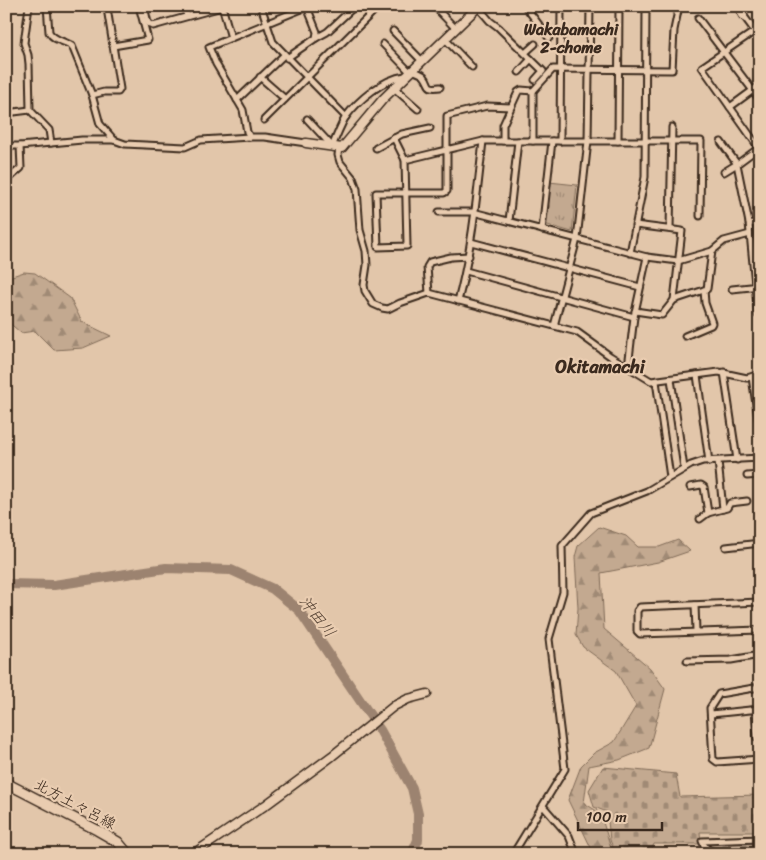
<svg xmlns="http://www.w3.org/2000/svg" width="766" height="860" font-family="Sriracha,'Klee One',sans-serif">
<style>
.forest{fill:url(#forest-firs);stroke:#7f6a57}
.cemetery{fill:url(#cemetery-stones);stroke:#7f6a57}
.park{fill:url(#park-tufts);stroke:#7f6a57}
.lines{fill:none;stroke-linecap:round;stroke-linejoin:round}
.river{stroke:#9c836f;stroke-width:10}
.street-casing{stroke:#3b2a1e;stroke-width:9}
.secondary-casing{stroke:#3b2a1e;stroke-width:11}
.primary-casing{stroke:#3b2a1e;stroke-width:12}
.street{stroke:#e9ccb0;stroke-width:5}
.secondary{stroke:#e9ccb0;stroke-width:8}
.primary{stroke:#e9ccb0;stroke-width:9}
.labels{text-anchor:middle;stroke-width:4.5;stroke-linejoin:round;paint-order:stroke}
.street-label{font-size:15px;fill:#3b2a1e;stroke:#e9ccb0}
.neighbourhood-label{font-size:16px;font-weight:bold;fill:#3b2a1e;stroke:#e9ccb0}
.water-label{font-size:16px;font-style:italic;fill:#4e3c2e;stroke:#e9ccb0}
.quarter-label{font-size:18px;font-weight:bold;fill:#3b2a1e;stroke:#e9ccb0}
</style>
<defs>
<pattern id="forest-firs" width="22" height="20" patternUnits="userSpaceOnUse" patternTransform="scale(1.25)"><rect width="22" height="20" fill="#c3a990"/><path d="M5 1l3.5 6h-7zM16 11l3.5 6h-7z" fill="#a08a75"/></pattern>
<pattern id="cemetery-stones" width="16" height="16" patternUnits="userSpaceOnUse" patternTransform="scale(1.25)"><rect width="16" height="16" fill="#c3a990"/><path d="M2 7V4a2 2 0 0 1 4 0v3zM10 15v-3a2 2 0 0 1 4 0v3z" fill="#a08a75"/></pattern>
<pattern id="park-tufts" width="24" height="20" patternUnits="userSpaceOnUse" patternTransform="scale(1.25)"><rect width="24" height="20" fill="#c3a990"/><path d="M3 7l-1-3M5 7V3M7 7l1-3M15 17l-1-3M17 17v-4M19 17l1-3" fill="none" stroke="#a08a75"/></pattern>
</defs>
<rect width="100%" height="100%" fill="#e2c6aa"/>
<filter id="ink" filterUnits="userSpaceOnUse"><feTurbulence type="fractalNoise" baseFrequency=".02" numOctaves="2"/><feDisplacementMap in="SourceGraphic" scale="10" xChannelSelector="R" yChannelSelector="G"/><feConvolveMatrix kernelMatrix="1 2 1 2 8 2 1 2 1" color-interpolation-filters="sRGB"/></filter>
<g filter="url(#ink)">
<g class="forest">
<path d="M 24,272 L 35,273 L 70,298 L 82,322 L 111,336 L 83,348 L 54,350 L 35,331 L 21,333 L 6,320 L 6,278 Z"/>
<path d="M 599,527 L 626,536 L 638,547 L 659,547 L 678,540 L 690,551 L 658,562 L 601,573 L 604,629 L 650,668 L 665,689 L 649,748 L 619,760 L 589,766 L 584,803 L 600,813 L 613,854 L 594,854 L 568,800 L 581,766 L 594,753 L 614,742 L 636,706 L 616,671 L 583,647 L 576,635 L 578,608 L 575,557 L 578,546 Z"/>
</g>
<g class="cemetery">
<path d="M 603,767 L 676,774 L 680,797 L 760,795 L 760,832 L 700,832 L 701,844 L 654,844 L 651,851 L 614,850 L 610,840 L 607,812 L 594,807 L 589,790 Z"/>
<path d="M 760,840 L 760,848 L 756,846 L 711,848 L 706,845 L 706,843 Z"/>
</g>
<path class="park" d="M 549,182 L 577,185 L 572,232 L 544,224 Z"/>
<g class="lines">
<path class="river" d="M 6,584 L 54,585 L 166,568 L 231,570 L 273,589 L 299,610 L 380,730 L 412,788 L 418,814 L 418,840 L 412,854"/>
<g class="street-casing">
<g id="street">
<path d="M 29,6 L 24,43 L 28,55 L 29,64 L 30,110 L 49,130 L 51,143"/>
<path d="M 47,6 L 49,32 C 54,41 65,41 72,46 L 92,95 L 100,124 L 114,140"/>
<path d="M 144,6 L 148,23 L 153,26 L 222,7"/>
<path d="M 184,6 L 187,16"/>
<path d="M 222,6 L 231,38"/>
<path d="M 261,6 L 273,42 L 346,117"/>
<path d="M 434,6 L 456,29"/>
<path d="M 477,6 L 490,21 L 498,27 L 543,71 L 535,80"/>
<path d="M 525,6 L 549,38"/>
<path d="M 743,15 L 760,38"/>
<path d="M 698,18 L 760,100"/>
<path d="M 393,31 L 422,61"/>
<path d="M 755,31 L 702,67 L 730,107 L 760,85"/>
<path d="M 316,38 L 327,32 L 355,6"/>
<path d="M 445,39 L 472,67"/>
<path d="M 383,44 L 410,72"/>
<path d="M 113,46 L 148,40 L 139,6"/>
<path d="M 525,53 L 535,44"/>
<path d="M 287,58 L 316,38 L 317,32 L 307,7"/>
<path d="M 412,70 C 416,72 421,73 424,76 C 431,84 425,89 440,87"/>
<path d="M 519,72 L 531,59"/>
<path d="M 260,77 L 285,99"/>
<path d="M 394,88 L 418,109"/>
<path d="M 92,95 L 104,92 L 118,92 L 120,89 L 107,8"/>
<path d="M 237,100 L 284,55"/>
<path d="M 511,107 L 487,106 L 447,116 L 447,191 L 444,193 L 376,193 L 378,247 L 407,246 L 405,160 L 483,141 L 701,141 L 700,216"/>
<path d="M 730,107 L 759,148"/>
<path d="M 6,113 L 30,110"/>
<path d="M 307,119 L 332,146"/>
<path d="M 264,120 L 379,6"/>
<path d="M 250,137 L 247,132 L 243,110 L 216,64 L 209,47 L 309,6"/>
<path d="M 394,138 L 405,160"/>
<path d="M 503,141 L 503,125 L 518,92 L 521,90 L 533,91 L 553,69 L 672,70 L 674,30 L 679,6"/>
<path d="M 533,141 L 533,91"/>
<path d="M 560,141 L 561,6"/>
<path d="M 618,141 L 619,6"/>
<path d="M 721,142 L 737,164 L 724,172"/>
<path d="M 6,146 L 20,146 L 82,140 L 114,140 L 125,144 L 185,147 L 201,140 L 250,137 L 265,137 L 306,143"/>
<path d="M 332,147 C 336,137 340,127 345,118 C 358,100 383,79 405,76"/>
<path d="M 760,147 L 737,164 L 749,223 L 760,224"/>
<path d="M 339,148 L 338,155 L 340,162 L 353,178 L 357,189 L 360,230 L 366,251 L 367,265 L 364,285 L 365,291 L 373,304 L 382,308 L 388,309 L 400,303 L 429,293 L 577,332 L 610,356 L 651,381 L 719,372 L 747,378 L 760,374"/>
<path d="M 376,148 L 402,134 L 430,128"/>
<path d="M 6,181 L 21,168 L 20,146"/>
<path d="M 439,212 L 473,212 L 647,257 L 678,261 L 712,251 L 724,241 L 750,234"/>
<path d="M 509,221 L 518,141"/>
<path d="M 749,223 L 758,315"/>
<path d="M 635,225 L 682,231 L 674,300"/>
<path d="M 670,229 L 672,127"/>
<path d="M 542,230 L 552,141"/>
<path d="M 471,242 L 640,287"/>
<path d="M 630,253 L 645,177 L 646,6"/>
<path d="M 466,271 L 634,317"/>
<path d="M 732,289 L 760,286"/>
<path d="M 429,293 L 427,267 L 430,262 L 451,257 L 469,256"/>
<path d="M 458,301 C 472,249 477,195 483,141"/>
<path d="M 635,311 L 662,315 L 674,300 L 707,289 L 712,251"/>
<path d="M 554,326 L 577,239 L 588,141 L 590,6"/>
<path d="M 685,336 L 711,325 L 712,323 L 705,303 L 704,290"/>
<path d="M 628,367 L 634,317 L 647,257"/>
<path d="M 724,372 L 737,460"/>
<path d="M 697,375 L 709,462"/>
<path d="M 752,377 L 760,432"/>
<path d="M 671,379 L 684,468"/>
<path d="M 656,381 L 670,477"/>
<path d="M 747,476 L 760,475"/>
<path d="M 690,487 L 701,485 L 704,487 L 708,513 L 723,509 L 718,461"/>
<path d="M 723,509 L 727,508 L 730,503 L 747,501"/>
<path d="M 700,519 L 708,513"/>
<path d="M 726,547 L 760,543"/>
<path d="M 760,602 L 640,607 L 637,611 L 637,631 L 640,634 L 760,630"/>
<path d="M 695,605 L 696,631"/>
<path d="M 687,661 L 731,660 L 760,655"/>
<path d="M 760,687 L 719,694 L 710,708 L 713,759 L 717,762 L 760,759"/>
<path d="M 755,709 L 757,738"/>
<path d="M 711,714 L 760,709"/>
<path d="M 543,806 L 569,836 L 576,854"/>
<path d="M 513,854 L 565,769 L 549,639 L 563,592 L 562,546 L 591,513 L 647,491 L 691,465 L 703,461 L 760,458"/>
<path d="M 751,854 C 736,849 708,860 702,841 L 760,839"/>
</g>
</g>
<g class="secondary-casing">
<g id="secondary">
<path d="M 739,6 L 743,15"/>
<path d="M 306,143 L 342,148 L 383,99 L 479,6"/>
<path d="M 193,854 L 267,804 L 332,756 L 394,706 L 408,699 L 427,694"/>
</g>
</g>
<g class="primary-casing">
<path id="primary" d="M 6,783 L 97,830 L 118,842 L 128,854"/>
</g>
<use href="#street" class="street"/>
<use href="#secondary" class="secondary"/>
<use href="#primary" class="primary"/>
</g>
</g>
<g class="labels">
<g class="street-label">
<text transform="translate(75 804) rotate(28)" y="5">北方土々呂線</text>
</g>
<g class="neighbourhood-label">
<text x="571" y="35">Wakabamachi<tspan x="571" dy="18">2-chome</tspan></text>
</g>
<g class="water-label">
<text transform="translate(318 616) rotate(52)" y="6">沖田川</text>
</g>
<g class="quarter-label">
<text x="600" y="373">Okitamachi</text>
</g>
</g>
<rect width="766" height="860" fill="none" stroke="#e9ccb0" stroke-width="25"/>
<rect x="12" y="12" width="741" height="835" fill="none" stroke="#3b2a1e" stroke-width="2" filter="url(#ink)"/>
<path d="M578 822v8h84v-8" fill="none" stroke="#3b2a1e" stroke-width="2.5"/>
<text x="586" y="822" font-size="15" fill="#3b2a1e" stroke="#e9ccb0" stroke-width="4" paint-order="stroke">100 m</text>
</svg>
